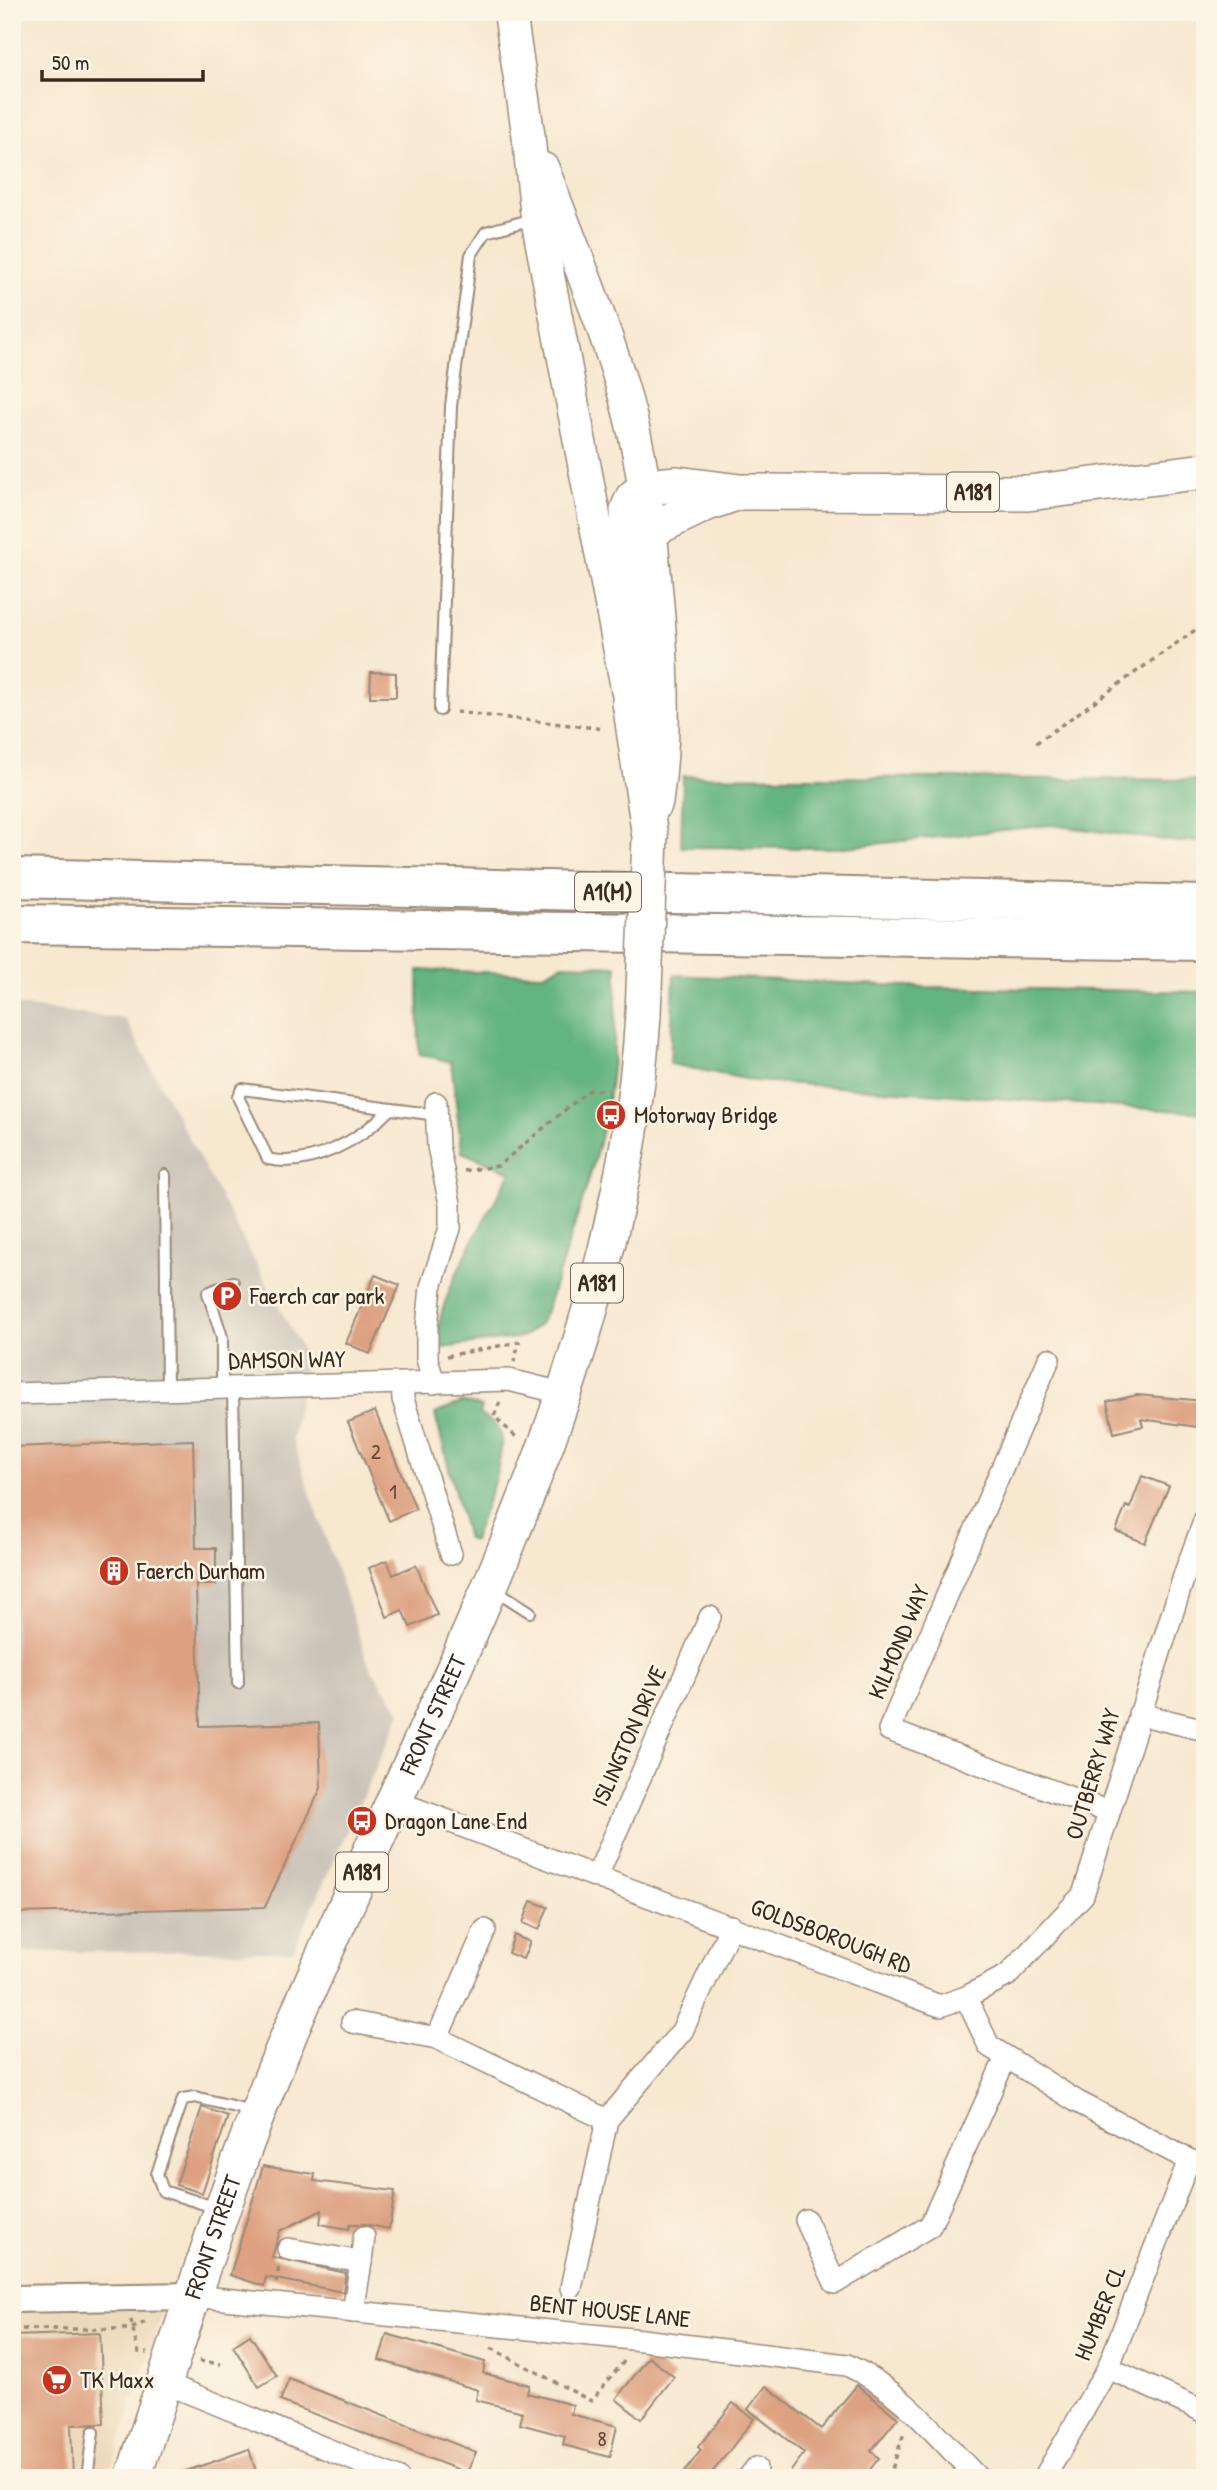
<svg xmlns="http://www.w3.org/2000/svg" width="1217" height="2490" font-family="'Patrick Hand',sans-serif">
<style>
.built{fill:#ecd8ba}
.industrial{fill:#cbc3b8}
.forest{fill:#64b47f;stroke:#506f4e;stroke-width:2}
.building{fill:#dda181}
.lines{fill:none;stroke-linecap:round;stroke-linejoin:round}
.service-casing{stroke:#998977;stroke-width:14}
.minor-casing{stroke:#998977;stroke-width:24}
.tertiary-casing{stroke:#998977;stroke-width:30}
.secondary-casing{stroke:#998977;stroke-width:35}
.primary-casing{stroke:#998977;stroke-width:38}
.motorway-casing{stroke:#998977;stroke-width:42}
.path{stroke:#998977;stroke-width:3.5;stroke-dasharray:5 5;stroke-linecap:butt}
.service{stroke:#fff;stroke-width:10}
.minor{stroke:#fff;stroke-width:21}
.tertiary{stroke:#fff;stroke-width:26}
.secondary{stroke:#fff;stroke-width:32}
.primary{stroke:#fff;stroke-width:35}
.motorway{stroke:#fff;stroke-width:38}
.primary-bridge-casing{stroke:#998977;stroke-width:38;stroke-linecap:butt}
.primary-bridge{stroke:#fff;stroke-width:35}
.labels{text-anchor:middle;stroke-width:5;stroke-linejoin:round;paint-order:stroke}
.number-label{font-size:21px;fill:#644837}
.shield{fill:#fcf5e5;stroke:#75675a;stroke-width:2}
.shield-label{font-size:23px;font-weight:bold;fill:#3b2a1e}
.poi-label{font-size:24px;fill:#3b2a1e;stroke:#fcf5e5;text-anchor:start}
.street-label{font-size:24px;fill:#3b2a1e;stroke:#fcf5e5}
</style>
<rect width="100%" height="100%" fill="#fcf5e5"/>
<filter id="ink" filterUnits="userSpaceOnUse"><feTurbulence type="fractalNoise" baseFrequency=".0143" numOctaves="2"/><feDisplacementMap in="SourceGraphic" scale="14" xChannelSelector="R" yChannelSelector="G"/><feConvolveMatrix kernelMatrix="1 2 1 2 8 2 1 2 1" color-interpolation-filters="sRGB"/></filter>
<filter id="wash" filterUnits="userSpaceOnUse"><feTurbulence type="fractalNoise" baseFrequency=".00686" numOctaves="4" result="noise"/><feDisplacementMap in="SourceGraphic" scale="28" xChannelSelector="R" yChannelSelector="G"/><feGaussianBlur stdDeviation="1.57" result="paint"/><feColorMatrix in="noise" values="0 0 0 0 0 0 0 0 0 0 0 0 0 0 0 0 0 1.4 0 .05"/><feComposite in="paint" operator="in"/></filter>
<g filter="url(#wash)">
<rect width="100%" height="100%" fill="#f7e8d0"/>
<path class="built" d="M 168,2296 L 108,2478 L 12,2478 L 12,2299 Z"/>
<path class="industrial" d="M 12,1005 L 125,1019 L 306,1357 L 292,1439 L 369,1666 L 401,1712 L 293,1951 L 12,1952 Z"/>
<g class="forest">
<path d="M 683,776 L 1205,780 L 1205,840 L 1178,842 L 1052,825 L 837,848 L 681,847 Z"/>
<path d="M 563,964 L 617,966 C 616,1011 615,1056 608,1100 C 596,1170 569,1239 548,1306 L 540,1324 L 523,1337 L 443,1348 C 442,1343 439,1337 439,1332 C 437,1297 493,1205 511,1172 L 462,1152 L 451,1062 L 419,1054 L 418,970 L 544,974 Z"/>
<path d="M 674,975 L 926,987 L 1205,992 L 1205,1113 L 755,1081 L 670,1064 Z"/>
<path d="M 462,1402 L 482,1407 L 480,1414 C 485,1418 494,1422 498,1428 C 511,1451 481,1516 473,1541 L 467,1539 L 435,1414 Z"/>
</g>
<g id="blocks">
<g class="building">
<path d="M 371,672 L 396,673 L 396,697 L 370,697 Z"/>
<path d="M 375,1275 L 400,1285 L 370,1354 L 346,1343 Z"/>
<path d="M 1137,1395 L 1205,1401 L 1205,1428 L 1141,1419 L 1143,1426 L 1114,1433 L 1107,1402 Z"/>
<path d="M 375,1411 L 416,1509 L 389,1521 L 348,1422 Z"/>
<path d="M 193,1440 L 196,1548 L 216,1548 L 216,1585 L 196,1585 L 200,1726 L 319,1723 L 321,1788 L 265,1907 L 12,1913 L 12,1732 L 18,1731 L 12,1447 Z"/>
<path d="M 1142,1476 L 1169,1486 L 1145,1543 L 1116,1531 L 1126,1506 L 1130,1508 Z"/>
<path d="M 387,1560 L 393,1575 L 416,1565 L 437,1615 L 410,1627 L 402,1610 L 387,1617 L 369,1568 Z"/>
<path d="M 531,1901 L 548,1907 L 539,1930 L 523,1923 Z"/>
<path d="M 514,1935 L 530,1942 L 523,1959 L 508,1953 Z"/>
<path d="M 202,2107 L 228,2116 L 202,2193 L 176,2185 Z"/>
<path d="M 263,2166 L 315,2174 L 314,2181 L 395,2191 L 389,2229 L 365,2224 L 350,2224 L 349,2229 L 320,2224 L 322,2210 L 280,2231 L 272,2257 L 346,2273 L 343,2292 L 266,2277 L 264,2286 L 230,2275 Z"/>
<path d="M 100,2333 L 104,2424 L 71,2425 L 73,2478 L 12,2478 L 12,2336 Z"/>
<path d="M 387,2334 L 485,2362 L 483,2373 L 529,2385 L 527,2393 L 573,2405 L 571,2414 L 617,2426 L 610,2457 L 563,2445 L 565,2436 L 520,2424 L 523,2412 L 476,2400 L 478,2390 L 379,2360 Z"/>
<path d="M 250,2335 L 277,2376 L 259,2387 L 233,2346 Z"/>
<path d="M 649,2357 L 674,2377 L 641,2419 L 616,2399 Z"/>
<path d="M 289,2379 L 476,2452 L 467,2473 L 280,2401 Z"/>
<path d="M 857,2385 L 898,2418 L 871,2451 L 879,2458 L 863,2478 L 786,2478 L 804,2453 L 748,2409 L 766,2386 L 821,2429 Z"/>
<path d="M 733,2403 L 754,2419 L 708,2478 L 680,2478 L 701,2450 L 698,2447 Z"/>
<path d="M 249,2449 L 258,2478 L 175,2478 L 175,2475 Z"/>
</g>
</g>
</g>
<g filter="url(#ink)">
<use href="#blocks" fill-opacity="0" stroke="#998977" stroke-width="2"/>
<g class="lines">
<g class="service-casing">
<g id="service">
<path d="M 440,710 L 451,406 L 471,255 L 486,232 L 533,219"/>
<path d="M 390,1109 C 362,1139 310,1169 268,1159 L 238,1097 L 242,1089 L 437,1115"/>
<path d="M 165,1175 L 167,1390"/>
<path d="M 222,1388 L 222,1337 L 208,1293 L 233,1282"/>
<path d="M 233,1388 L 238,1683"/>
<path d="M 494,1589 L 530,1612"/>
<path d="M 217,2208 L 163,2191 L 157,2174 L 183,2099 L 195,2097 L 252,2111"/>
<path d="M 87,2478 L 93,2432"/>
</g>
</g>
<g class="minor-casing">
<g id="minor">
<path d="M 1049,1359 L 889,1730 L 1109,1812"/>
<path d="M 434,1383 L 427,1359 L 427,1327 L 431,1287 L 450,1228 L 450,1204 L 438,1146 L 436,1103"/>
<path d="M 402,1384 L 403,1399 L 451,1554"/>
<path d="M 12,1394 L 509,1380 L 562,1393"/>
<path d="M 1139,1714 L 1205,1730"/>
<path d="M 395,1801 L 940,2006 L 966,1997 L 989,2046 L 1076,2101 L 1189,2160 L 1205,2165"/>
<path d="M 597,1876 L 710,1617"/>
<path d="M 485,1930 L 437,2038 L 607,2120"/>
<path d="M 966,1997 L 1008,1975 L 1083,1895 L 1186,1570 L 1205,1519"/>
<path d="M 352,2022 L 437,2038"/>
<path d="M 806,2220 L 835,2283 L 930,2226 L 1006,2057"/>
<path d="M 288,2249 L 361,2262 L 353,2312"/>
<path d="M 361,2262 L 364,2237"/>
<path d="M 571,2288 L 607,2120 L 682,2031 L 731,1926"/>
<path d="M 193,2296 L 642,2340 L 847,2365 C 900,2389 938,2437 978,2478"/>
<path d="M 1108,2368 L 1205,2412"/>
<path d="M 165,2383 L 398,2478"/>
<path d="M 748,2478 L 756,2468"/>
<path d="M 1044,2478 L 1108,2368 L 1189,2160"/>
</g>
</g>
<g class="tertiary-casing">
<path id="tertiary" d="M 12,2299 L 193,2296"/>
</g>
<g class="secondary-casing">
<g id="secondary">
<path d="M 510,12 L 528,132 L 537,218 L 628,693"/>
<path d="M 543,169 C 587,287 641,404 649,531 L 625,528"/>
</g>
</g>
<g class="primary-casing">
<g id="primary">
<path d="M 655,802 C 668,712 658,621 649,531 L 707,503 L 736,493"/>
<path d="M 650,837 L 630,702 L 640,635 L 628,510 L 633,498 L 646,487 L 677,484 L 740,492 L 1028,493 L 1205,471"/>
<path id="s1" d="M 133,2478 C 182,2330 228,2179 289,2035 C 428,1706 621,1379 643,1015"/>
</g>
</g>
<g class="motorway-casing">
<g id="motorway">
<path d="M 12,878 L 1205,905"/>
<path d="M 12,924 L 1205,941"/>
</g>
</g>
<g class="path">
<path d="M 456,712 L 605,729"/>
<path d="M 1036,743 L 1205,623"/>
<path d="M 464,1171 L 498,1166 L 589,1090 L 607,1090"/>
<path d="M 447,1356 L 519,1342 L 514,1362"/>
<path d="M 500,1402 L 494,1416 L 518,1439"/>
<path d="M 276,2283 L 279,2266"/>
<path d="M 131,2320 L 138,2352 L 147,2353"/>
<path d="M 12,2329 L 131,2329 L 145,2322"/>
<path d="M 491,2348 L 591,2401 L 626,2359"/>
<path d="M 199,2361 L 221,2364"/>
<path d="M 889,2478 L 904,2433"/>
</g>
<use href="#service" class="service"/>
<use href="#minor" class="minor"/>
<use href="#tertiary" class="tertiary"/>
<use href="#secondary" class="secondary"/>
<use href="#primary" class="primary"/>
<use href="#motorway" class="motorway"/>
<g class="primary-bridge-casing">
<path id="primary-bridge" d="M 643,1015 L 650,837"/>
</g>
<use href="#primary-bridge" class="primary-bridge"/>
</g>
</g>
<defs>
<g id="bus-disc" transform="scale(1.575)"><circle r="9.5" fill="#c8321e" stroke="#fcf5e5"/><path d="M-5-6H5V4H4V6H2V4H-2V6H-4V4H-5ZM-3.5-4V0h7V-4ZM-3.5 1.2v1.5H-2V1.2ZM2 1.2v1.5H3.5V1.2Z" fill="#fff"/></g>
<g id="parking-disc" transform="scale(1.575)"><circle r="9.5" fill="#c8321e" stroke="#fcf5e5"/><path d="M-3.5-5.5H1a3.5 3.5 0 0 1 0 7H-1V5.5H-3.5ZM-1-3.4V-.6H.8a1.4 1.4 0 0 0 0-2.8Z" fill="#fff"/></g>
<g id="building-disc" transform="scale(1.575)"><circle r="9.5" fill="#c8321e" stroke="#fcf5e5"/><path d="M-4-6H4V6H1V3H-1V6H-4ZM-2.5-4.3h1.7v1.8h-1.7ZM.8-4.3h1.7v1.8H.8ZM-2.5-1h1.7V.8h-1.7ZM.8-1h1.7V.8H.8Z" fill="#fff"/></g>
<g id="supermarket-disc" transform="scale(1.575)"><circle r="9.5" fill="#c8321e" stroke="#fcf5e5"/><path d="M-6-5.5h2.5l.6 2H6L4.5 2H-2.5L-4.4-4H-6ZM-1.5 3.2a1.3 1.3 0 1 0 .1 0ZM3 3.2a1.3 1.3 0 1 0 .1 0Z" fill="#fff"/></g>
</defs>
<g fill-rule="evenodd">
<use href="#bus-disc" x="611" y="1115"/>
<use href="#parking-disc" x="227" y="1296"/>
<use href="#building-disc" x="114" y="1571"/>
<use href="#bus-disc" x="362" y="1821"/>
<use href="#supermarket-disc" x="57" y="2380"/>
</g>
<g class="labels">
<g class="number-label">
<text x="376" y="1459">2</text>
<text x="393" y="1499">1</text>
<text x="602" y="2446">8</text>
</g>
<g class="shield">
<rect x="947" y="472.5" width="52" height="39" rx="5"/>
<rect x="575" y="872.5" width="66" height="39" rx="5"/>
<rect x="571" y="1263.5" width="52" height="39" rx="5"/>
<rect x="336" y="1852.5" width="52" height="39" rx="5"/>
</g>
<g class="shield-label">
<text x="973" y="500">A181</text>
<text x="608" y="900">A1(M)</text>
<text x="597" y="1291">A181</text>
<text x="362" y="1880">A181</text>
</g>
<g class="poi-label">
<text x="634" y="1123">Motorway Bridge</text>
<text x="250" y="1304">Faerch car park</text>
<text x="137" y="1579">Faerch Durham</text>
<text x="385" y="1829">Dragon Lane End</text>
<text x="80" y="2388">TK Maxx</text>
</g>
<g class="street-label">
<text transform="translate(287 1360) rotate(-1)" y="8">DAMSON WAY</text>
<text transform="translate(899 1642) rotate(-67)" y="8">KILMOND WAY</text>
<text dy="8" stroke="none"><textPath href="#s1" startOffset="821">FRONT STREET</textPath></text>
<text transform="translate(629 1736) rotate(-66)" y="8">ISLINGTON DRIVE</text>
<text transform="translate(1093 1774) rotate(-73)" y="8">OUTBERRY WAY</text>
<text transform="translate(831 1936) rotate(21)" y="8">GOLDSBOROUGH RD</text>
<text dy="8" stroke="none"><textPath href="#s1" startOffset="254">FRONT STREET</textPath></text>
<text transform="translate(610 2311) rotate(6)" y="8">BENT HOUSE LANE</text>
<text transform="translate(1100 2313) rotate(-68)" y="8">HUMBER CL</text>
</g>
</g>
<rect width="1217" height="2490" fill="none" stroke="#fcf5e5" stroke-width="42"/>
<path d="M42 70v10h161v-10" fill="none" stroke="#3b2a1e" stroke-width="3.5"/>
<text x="52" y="70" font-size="21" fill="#3b2a1e" stroke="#fcf5e5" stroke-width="5" paint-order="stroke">50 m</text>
</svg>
